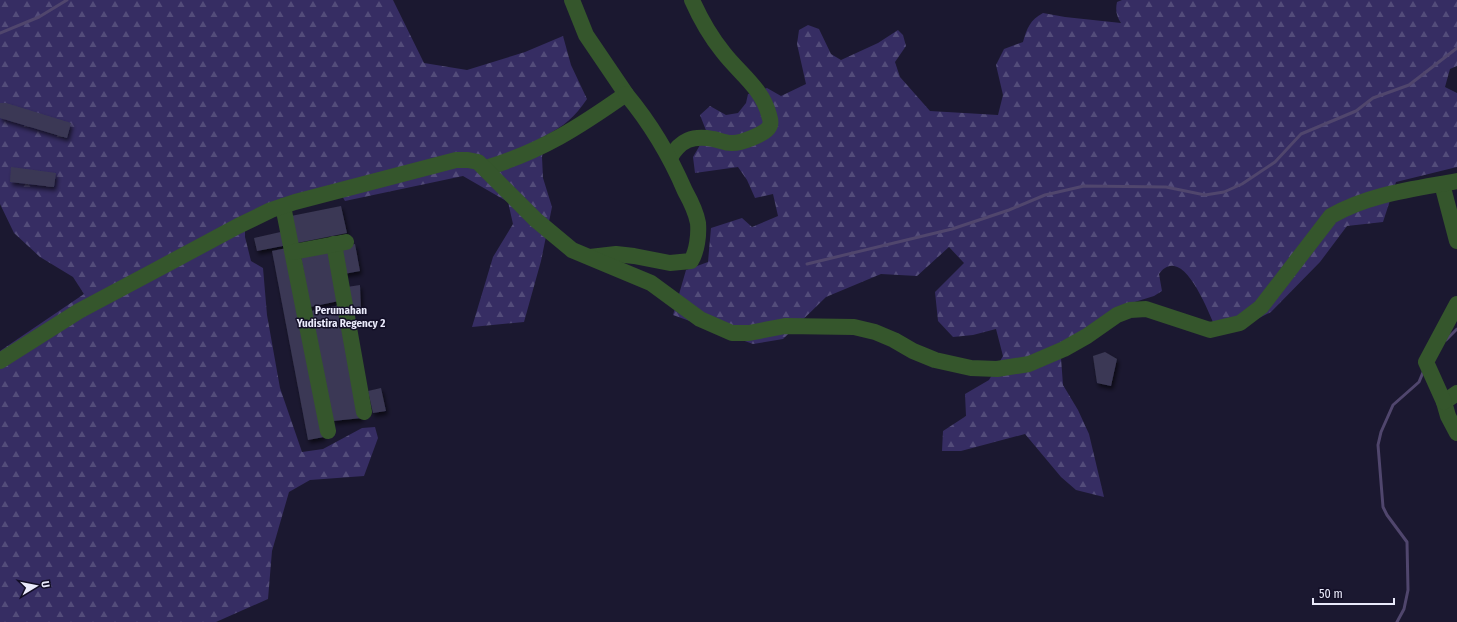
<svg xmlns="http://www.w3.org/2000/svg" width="1457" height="622" font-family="'Fira Sans Condensed',sans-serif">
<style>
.forest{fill:url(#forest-firs)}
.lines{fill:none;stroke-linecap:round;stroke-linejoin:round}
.stream{stroke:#50466d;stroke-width:3}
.building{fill:#3b3954;filter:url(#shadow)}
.minor{stroke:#35562c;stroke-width:16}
.labels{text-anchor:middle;stroke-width:3;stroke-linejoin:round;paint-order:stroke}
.neighbourhood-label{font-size:11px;font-weight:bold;fill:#eaeafb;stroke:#120e26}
</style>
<defs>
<pattern id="forest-firs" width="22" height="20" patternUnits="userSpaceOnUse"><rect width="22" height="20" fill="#362d63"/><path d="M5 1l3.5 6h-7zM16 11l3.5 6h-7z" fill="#534c7a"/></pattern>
<filter id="shadow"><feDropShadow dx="2" dy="3.5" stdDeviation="2" flood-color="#0009"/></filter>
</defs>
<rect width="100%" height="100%" fill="#1b1830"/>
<g class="forest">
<path d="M 0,0 L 393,0 L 424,63 L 467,70 L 525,52 L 563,36 L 571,65 L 587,99 C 575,117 564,126 545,136 L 542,157 L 543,178 L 552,207 L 541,261 L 524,322 L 472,327 L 493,257 L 513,224 L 508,202 L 463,176 L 345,201 L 335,184 L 245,215 L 245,237 L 251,261 L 263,268 L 267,315 L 280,388 L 302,452 L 323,449 L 362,428 L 375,427 L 378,438 L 364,476 L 310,480 L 289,492 L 272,551 L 268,599 L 216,622 L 0,622 L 0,351 L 84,294 L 73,277 L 40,257 L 14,233 L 0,204 Z"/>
<path d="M 1122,0 L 1457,0 L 1457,66 L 1450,69 L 1445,87 L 1457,93 L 1457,167 L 1396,182 L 1383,222 L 1347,226 L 1320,262 L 1271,312 L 1237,329 L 1217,332 C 1211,317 1192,268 1174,266 C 1167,265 1163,269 1159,274 L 1162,291 L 1154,296 L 1125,305 L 1061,358 L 1063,385 L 1078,410 L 1089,434 L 1104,497 L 1076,490 L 1061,477 L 1025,434 L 961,451 L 942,451 L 943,431 L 966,416 L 965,394 L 989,380 L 1003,356 L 996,329 L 973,335 L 953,337 L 938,321 L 935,292 L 964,263 L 949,247 L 917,276 L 881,274 L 826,297 L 783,339 L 753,344 L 673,315 L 686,270 L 708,262 L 711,228 L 742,218 L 752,227 L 778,216 L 773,194 L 755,198 L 747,180 L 738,167 L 695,173 L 693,157 L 707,133 L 700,115 L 710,106 L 726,115 L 738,113 L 746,103 L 748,94 L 767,88 L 781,96 L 806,84 L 797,44 L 799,30 L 808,25 L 819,29 L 831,54 L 841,60 L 878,43 L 898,30 L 903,35 L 906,46 L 895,62 L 900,77 L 930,111 L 998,115 L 1003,95 L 996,65 L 1004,49 L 1023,42 C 1027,28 1030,20 1043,13 L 1065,17 L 1121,23 C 1117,17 1115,11 1117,2 Z"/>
</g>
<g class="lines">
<g class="stream">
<path d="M 0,33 L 39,17 L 67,0"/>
<path d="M 807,264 L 952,229 L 1009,210 L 1045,195 L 1084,186 L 1166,187 L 1205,195 L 1224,192 L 1242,184 L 1275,162 L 1301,134 L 1356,111 L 1373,98 L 1409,85 L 1457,48"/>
<path d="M 1446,340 L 1457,329"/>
<path d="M 1397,622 L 1404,609 L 1408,590 L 1407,542 L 1387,515 L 1383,507 L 1378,445 L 1381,432 L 1393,405 L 1419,382 L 1424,370"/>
</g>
</g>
<g class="building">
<path d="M 0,103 L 6,103 L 71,123 L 67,138 L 0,118 Z"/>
<path d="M 11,167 L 56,173 L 54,187 L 10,182 Z"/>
<path d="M 341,206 L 347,233 L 297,243 L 291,216 Z"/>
<path d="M 285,231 L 288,245 L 257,251 L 254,238 Z"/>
<path d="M 355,244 L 360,271 L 344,274 L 340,247 Z"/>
<path d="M 287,248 L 324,437 L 308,440 L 272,251 Z"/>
<path d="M 329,251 L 339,301 L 310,307 L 301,257 Z"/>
<path d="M 360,285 L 361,310 L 350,311 L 347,287 Z"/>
<path d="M 340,305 L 362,418 L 333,421 L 311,311 Z"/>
<path d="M 1105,352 L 1117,359 L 1111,386 L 1097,383 L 1093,356 Z"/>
<path d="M 381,388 L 386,411 L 373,413 L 368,391 Z"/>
</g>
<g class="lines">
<g class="minor">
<path d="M 670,158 C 680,140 693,135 713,139 C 719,140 725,143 731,143 C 739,144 766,134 769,127 C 772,123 770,119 769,115 C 762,88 739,73 723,52 C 710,36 700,18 692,0"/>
<path d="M 486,168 C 542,151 579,127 626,94 L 586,35 L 572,0"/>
<path d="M 1442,184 L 1457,241"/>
<path d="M 283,206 L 328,431"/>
<path d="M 334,244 L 364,412"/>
<path d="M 293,252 L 346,242"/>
<path d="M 590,257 L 616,254 L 634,256 L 670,263 L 691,261 C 697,251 699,235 698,223 C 696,212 690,200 685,191 C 670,156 651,124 626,94"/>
<path d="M 0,361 L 79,311 L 156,270 L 238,226 L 271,210 L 295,202 L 456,160 L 468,160 L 478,162 L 536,220 L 572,250 L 651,283 L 700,319 L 732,333 L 749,333 L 785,326 L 854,327 L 875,332 L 894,340 L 913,351 L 935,360 L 971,368 L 997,369 L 1029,364 L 1064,349 L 1087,336 L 1117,315 L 1130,310 L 1146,309 L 1210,330 L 1240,323 L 1261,307 L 1331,216 C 1369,194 1414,189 1457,181"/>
<path d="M 1457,393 L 1444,402 L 1448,416 L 1457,433"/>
<path d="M 1444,402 L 1426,362 L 1457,304"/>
</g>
</g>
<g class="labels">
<g class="neighbourhood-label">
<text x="341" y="314">Perumahan<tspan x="341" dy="13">Yudistira Regency 2</tspan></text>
</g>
</g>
<g transform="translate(36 586) rotate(80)" stroke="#120e26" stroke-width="3" paint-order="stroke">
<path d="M0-3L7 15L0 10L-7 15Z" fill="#eaeafb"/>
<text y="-6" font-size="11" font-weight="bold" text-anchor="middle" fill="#eaeafb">U</text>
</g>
<path d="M1313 598v6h81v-6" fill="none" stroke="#eaeafb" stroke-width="2"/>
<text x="1319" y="598" font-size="12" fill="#eaeafb" stroke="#120e26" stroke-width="3" paint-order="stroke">50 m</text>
</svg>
